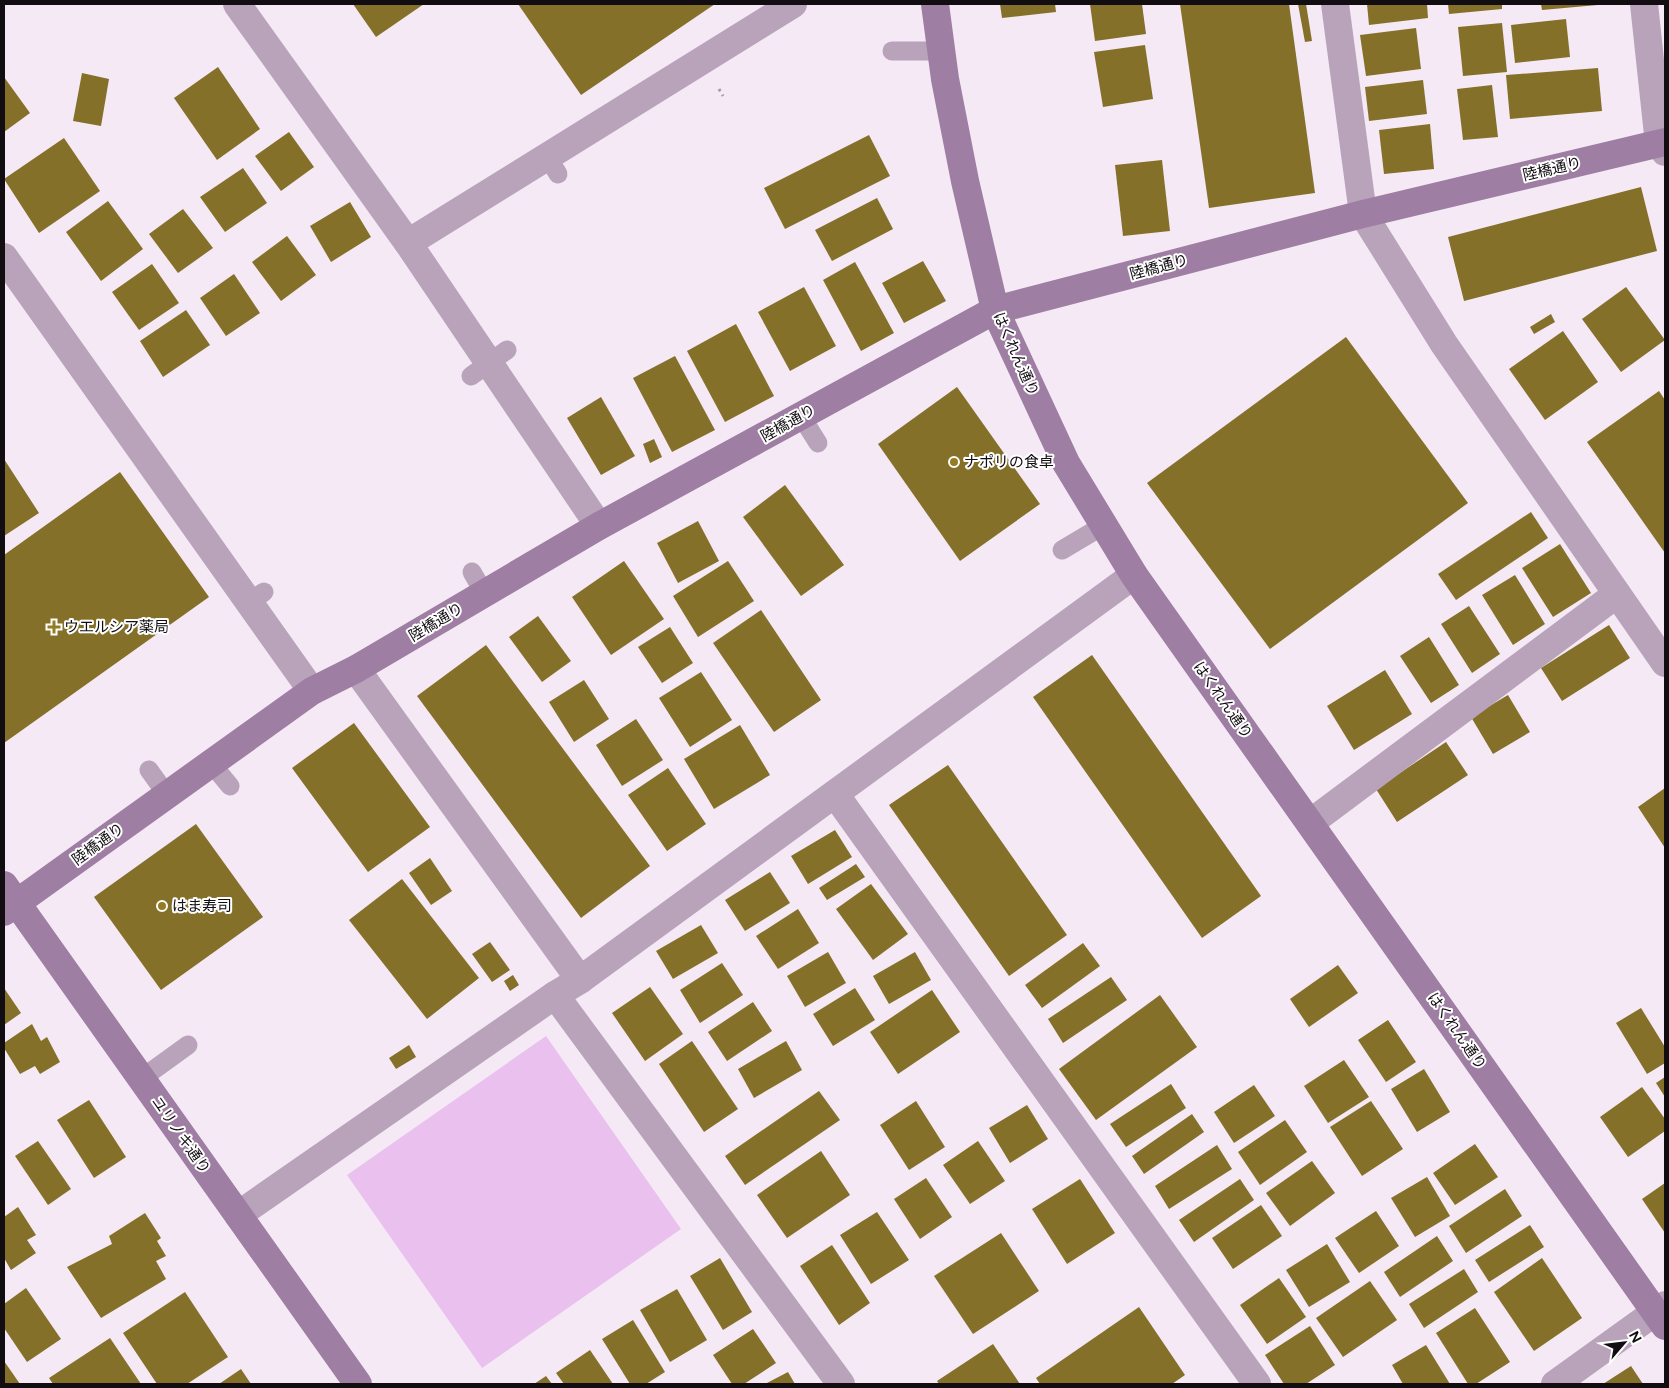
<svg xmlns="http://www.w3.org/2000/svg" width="1669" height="1388" font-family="Figtree,'Noto Sans JP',sans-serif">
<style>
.green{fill:#eac0ee}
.building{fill:#847028}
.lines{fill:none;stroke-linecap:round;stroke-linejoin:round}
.path{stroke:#a49ba5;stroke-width:3;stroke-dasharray:2.5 4;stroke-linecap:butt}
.lane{stroke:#b9a3bb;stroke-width:19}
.street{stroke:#b9a3bb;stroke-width:28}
.secondary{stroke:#9e7ea2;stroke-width:28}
.poi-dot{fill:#947c24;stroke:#fff;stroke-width:2}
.labels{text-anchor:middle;stroke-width:4;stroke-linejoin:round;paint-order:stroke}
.street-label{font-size:15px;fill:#110d11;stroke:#fff}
.poi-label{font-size:15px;fill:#110d11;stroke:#fff;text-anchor:start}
</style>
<rect width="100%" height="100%" fill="#f5e9f6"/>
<path class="green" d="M 546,1036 L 681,1229 L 482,1368 L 347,1175 Z"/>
<g class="building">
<path d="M 353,4 L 424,4 L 376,37 Z"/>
<path d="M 518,4 L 715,4 L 581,95 Z"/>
<path d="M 1000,4 L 1055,4 L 1056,12 L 1002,18 Z"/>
<path d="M 1090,4 L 1142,4 L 1146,34 L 1095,41 Z"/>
<path d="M 1180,4 L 1289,4 L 1315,193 L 1209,208 Z"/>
<path d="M 1298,4 L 1306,4 L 1312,41 L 1305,42 Z"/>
<path d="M 1367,4 L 1427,4 L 1428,18 L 1369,25 Z"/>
<path d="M 1448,4 L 1502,4 L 1502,9 L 1449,14 Z"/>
<path d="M 1541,4 L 1598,4 L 1598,5 L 1542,10 Z"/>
<path d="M 1566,19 L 1570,57 L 1515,63 L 1511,25 Z"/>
<path d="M 1502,23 L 1507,72 L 1463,76 L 1458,27 Z"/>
<path d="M 1416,28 L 1421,69 L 1366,76 L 1360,35 Z"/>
<path d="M 1145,45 L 1153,99 L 1103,107 L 1094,52 Z"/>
<path d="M 218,67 L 260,129 L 217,160 L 174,98 Z"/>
<path d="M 1598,68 L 1602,111 L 1510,119 L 1506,75 Z"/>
<path d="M 82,73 L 109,79 L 101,126 L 73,121 Z"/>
<path d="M 4,77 L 30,113 L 4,132 Z"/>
<path d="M 1423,80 L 1427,114 L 1369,121 L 1365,87 Z"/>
<path d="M 1492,85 L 1498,137 L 1463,140 L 1457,89 Z"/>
<path d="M 1430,124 L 1434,169 L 1384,174 L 1379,130 Z"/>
<path d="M 289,132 L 314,167 L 281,191 L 255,156 Z"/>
<path d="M 869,135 L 890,176 L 785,229 L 764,188 Z"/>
<path d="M 64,138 L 100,191 L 39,233 L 4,179 Z"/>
<path d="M 1162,160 L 1170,231 L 1123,236 L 1115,165 Z"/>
<path d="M 243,168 L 267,203 L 225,232 L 200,197 Z"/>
<path d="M 1641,187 L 1657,251 L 1464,301 L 1448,237 Z"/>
<path d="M 877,198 L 893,229 L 832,261 L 815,230 Z"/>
<path d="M 108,201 L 143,249 L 101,281 L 66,232 Z"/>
<path d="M 350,202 L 371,237 L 331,262 L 310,226 Z"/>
<path d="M 183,209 L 213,248 L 178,273 L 149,234 Z"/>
<path d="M 287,236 L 316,275 L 281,301 L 252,262 Z"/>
<path d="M 923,261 L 946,301 L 904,323 L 882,283 Z"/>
<path d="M 855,262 L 894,333 L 861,351 L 823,280 Z"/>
<path d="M 152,264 L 179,303 L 139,330 L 112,292 Z"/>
<path d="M 234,274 L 260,313 L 226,336 L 200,298 Z"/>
<path d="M 804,287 L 836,346 L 790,371 L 758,312 Z"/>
<path d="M 1626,287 L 1665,340 L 1621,372 L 1582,319 Z"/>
<path d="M 186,310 L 210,345 L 163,377 L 140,341 Z"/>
<path d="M 1551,314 L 1555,322 L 1534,334 L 1530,327 Z"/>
<path d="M 736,324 L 774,396 L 725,422 L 687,351 Z"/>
<path d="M 1563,331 L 1598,382 L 1545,420 L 1509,369 Z"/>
<path d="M 1346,337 L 1468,503 L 1270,649 L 1147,483 Z"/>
<path d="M 675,356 L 715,430 L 672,452 L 633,378 Z"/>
<path d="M 957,387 L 1040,504 L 960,561 L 878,444 Z"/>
<path d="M 1659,391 L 1665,400 L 1665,553 L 1587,442 Z"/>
<path d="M 601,397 L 635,456 L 601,475 L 567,418 Z"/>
<path d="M 654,439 L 662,457 L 650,463 L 643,444 Z"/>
<path d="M 4,459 L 39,513 L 4,536 Z"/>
<path d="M 120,472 L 209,597 L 4,743 L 4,555 Z"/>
<path d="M 785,485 L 844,565 L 801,596 L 743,517 Z"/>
<path d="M 1531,512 L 1548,538 L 1456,600 L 1438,574 Z"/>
<path d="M 698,521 L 719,561 L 678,583 L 657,543 Z"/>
<path d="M 1560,544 L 1591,593 L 1553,617 L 1522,568 Z"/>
<path d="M 624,561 L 664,619 L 611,655 L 572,597 Z"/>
<path d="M 728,561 L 754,601 L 698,637 L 673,596 Z"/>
<path d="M 1515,575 L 1545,624 L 1513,645 L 1482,595 Z"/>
<path d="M 1469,606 L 1500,654 L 1472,673 L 1441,624 Z"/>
<path d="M 761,610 L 821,700 L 774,732 L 713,643 Z"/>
<path d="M 538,616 L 571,661 L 542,682 L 509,637 Z"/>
<path d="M 1609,625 L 1630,658 L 1562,701 L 1541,668 Z"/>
<path d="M 670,627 L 693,663 L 662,683 L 638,647 Z"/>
<path d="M 1429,637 L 1459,685 L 1431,703 L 1400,656 Z"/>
<path d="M 486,645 L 650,866 L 581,918 L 417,696 Z"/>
<path d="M 1092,655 L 1261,896 L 1202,938 L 1033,697 Z"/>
<path d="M 1385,670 L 1412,714 L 1354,750 L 1327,706 Z"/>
<path d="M 701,672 L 732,720 L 690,747 L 659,698 Z"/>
<path d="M 584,680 L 609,719 L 574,742 L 549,702 Z"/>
<path d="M 1508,695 L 1530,732 L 1493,754 L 1471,717 Z"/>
<path d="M 636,719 L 663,760 L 622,786 L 596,745 Z"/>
<path d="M 354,723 L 430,827 L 368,872 L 292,768 Z"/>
<path d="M 740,725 L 770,775 L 714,809 L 684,759 Z"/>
<path d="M 1446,742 L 1468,775 L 1397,822 L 1376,789 Z"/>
<path d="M 948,765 L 1067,935 L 1009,976 L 889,805 Z"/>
<path d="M 668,768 L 706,824 L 667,851 L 628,795 Z"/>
<path d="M 1665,788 L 1665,848 L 1638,807 Z"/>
<path d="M 196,824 L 263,917 L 161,990 L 94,897 Z"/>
<path d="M 835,830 L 852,857 L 808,884 L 791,856 Z"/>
<path d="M 430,858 L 452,891 L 431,905 L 409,873 Z"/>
<path d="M 856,864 L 865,877 L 827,900 L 819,888 Z"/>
<path d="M 770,872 L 790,903 L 745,931 L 725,900 Z"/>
<path d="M 402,879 L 479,978 L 427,1019 L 349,920 Z"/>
<path d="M 871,884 L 908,934 L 873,960 L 836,909 Z"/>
<path d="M 798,909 L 819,943 L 778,969 L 756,936 Z"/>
<path d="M 701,925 L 718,953 L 673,979 L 656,951 Z"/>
<path d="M 490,942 L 510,970 L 492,982 L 472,954 Z"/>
<path d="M 1083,943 L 1100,966 L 1042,1008 L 1025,985 Z"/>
<path d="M 828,952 L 846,983 L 805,1007 L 787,976 Z"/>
<path d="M 915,952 L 931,980 L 889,1004 L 873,976 Z"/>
<path d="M 722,963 L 743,995 L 700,1023 L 680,990 Z"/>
<path d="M 1338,965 L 1358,993 L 1309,1027 L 1290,999 Z"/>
<path d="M 513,975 L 519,985 L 510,991 L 504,981 Z"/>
<path d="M 1111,977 L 1127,1000 L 1063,1043 L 1048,1019 Z"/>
<path d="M 650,987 L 683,1034 L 645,1061 L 612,1013 Z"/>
<path d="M 4,988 L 21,1013 L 4,1025 Z"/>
<path d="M 855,988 L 875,1020 L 833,1046 L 813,1014 Z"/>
<path d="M 932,990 L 960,1032 L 898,1074 L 870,1032 Z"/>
<path d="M 1160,995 L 1197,1047 L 1096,1120 L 1059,1069 Z"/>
<path d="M 753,1002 L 772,1031 L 727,1061 L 708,1032 Z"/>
<path d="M 1641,1008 L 1665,1047 L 1665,1063 L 1647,1074 L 1616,1023 Z"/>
<path d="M 1388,1020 L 1416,1062 L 1386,1082 L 1358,1040 Z"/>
<path d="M 32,1024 L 41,1041 L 47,1037 L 60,1062 L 40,1074 L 35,1066 L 20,1074 L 4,1048 L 4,1043 Z"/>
<path d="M 692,1041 L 738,1109 L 704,1132 L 659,1064 Z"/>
<path d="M 786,1041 L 802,1070 L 754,1098 L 738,1069 Z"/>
<path d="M 409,1045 L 416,1057 L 396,1069 L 389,1058 Z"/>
<path d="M 1344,1060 L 1369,1097 L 1328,1123 L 1304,1086 Z"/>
<path d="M 1424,1069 L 1450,1112 L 1417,1132 L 1391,1089 Z"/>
<path d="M 1665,1077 L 1665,1097 L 1656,1083 Z"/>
<path d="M 1171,1084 L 1186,1108 L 1126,1147 L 1110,1124 Z"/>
<path d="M 1254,1085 L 1275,1116 L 1234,1143 L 1214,1112 Z"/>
<path d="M 1642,1087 L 1665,1119 L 1665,1131 L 1628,1157 L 1600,1117 Z"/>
<path d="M 819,1091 L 840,1120 L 745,1185 L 725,1156 Z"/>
<path d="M 89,1100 L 126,1157 L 94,1178 L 57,1120 Z"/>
<path d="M 916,1101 L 945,1147 L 909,1170 L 880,1125 Z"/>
<path d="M 1371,1101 L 1403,1149 L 1362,1176 L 1330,1127 Z"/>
<path d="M 1027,1105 L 1048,1139 L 1010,1163 L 989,1128 Z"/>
<path d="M 1192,1114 L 1204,1132 L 1144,1174 L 1132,1156 Z"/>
<path d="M 1285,1120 L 1307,1152 L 1260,1185 L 1238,1152 Z"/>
<path d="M 38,1141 L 71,1189 L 48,1205 L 15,1156 Z"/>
<path d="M 978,1141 L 1005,1181 L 970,1204 L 943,1165 Z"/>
<path d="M 1475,1144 L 1498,1177 L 1455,1205 L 1433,1173 Z"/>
<path d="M 1217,1145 L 1232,1169 L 1169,1209 L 1155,1186 Z"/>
<path d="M 821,1151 L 850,1195 L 787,1238 L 757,1195 Z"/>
<path d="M 1312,1161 L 1335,1193 L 1290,1226 L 1266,1193 Z"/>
<path d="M 1427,1177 L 1450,1216 L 1415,1237 L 1391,1198 Z"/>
<path d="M 926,1178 L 952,1217 L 920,1239 L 894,1199 Z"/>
<path d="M 1080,1179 L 1115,1233 L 1067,1264 L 1032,1209 Z"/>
<path d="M 1240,1179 L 1254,1200 L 1194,1242 L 1179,1220 Z"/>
<path d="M 1665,1183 L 1665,1233 L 1642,1199 Z"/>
<path d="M 1505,1189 L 1522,1216 L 1466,1253 L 1449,1226 Z"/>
<path d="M 1261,1205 L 1282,1236 L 1233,1269 L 1212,1238 Z"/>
<path d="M 18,1207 L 36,1235 L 27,1240 L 36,1253 L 11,1270 L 4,1258 L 4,1217 Z"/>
<path d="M 1376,1211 L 1399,1246 L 1359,1273 L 1335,1238 Z"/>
<path d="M 877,1212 L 909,1260 L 871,1284 L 840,1235 Z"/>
<path d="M 145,1213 L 161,1238 L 157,1241 L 166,1256 L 156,1261 L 166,1279 L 101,1318 L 67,1267 L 112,1244 L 109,1236 Z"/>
<path d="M 1530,1225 L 1544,1247 L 1489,1282 L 1475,1260 Z"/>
<path d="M 1001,1233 L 1039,1291 L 973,1334 L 934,1276 Z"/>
<path d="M 1437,1236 L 1453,1261 L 1400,1297 L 1384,1272 Z"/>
<path d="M 1327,1244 L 1350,1282 L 1309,1307 L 1286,1270 Z"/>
<path d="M 832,1245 L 870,1303 L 839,1325 L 800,1266 Z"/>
<path d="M 720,1258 L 752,1312 L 723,1330 L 690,1276 Z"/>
<path d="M 1542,1258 L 1582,1318 L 1534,1351 L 1494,1292 Z"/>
<path d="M 1464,1269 L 1478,1292 L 1424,1328 L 1409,1304 Z"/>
<path d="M 1279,1278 L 1306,1317 L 1267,1344 L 1240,1305 Z"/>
<path d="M 1370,1281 L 1397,1320 L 1343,1357 L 1316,1318 Z"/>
<path d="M 26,1288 L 61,1339 L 27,1362 L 4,1328 L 4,1304 Z"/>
<path d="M 677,1289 L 707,1340 L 670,1362 L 640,1310 Z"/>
<path d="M 185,1292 L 228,1357 L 187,1384 L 157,1384 L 123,1333 Z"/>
<path d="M 1139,1307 L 1185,1375 L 1172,1384 L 1040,1384 L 1036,1378 Z"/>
<path d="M 1475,1308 L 1510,1362 L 1476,1384 L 1468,1384 L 1436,1333 Z"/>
<path d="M 633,1320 L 665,1372 L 646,1384 L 630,1384 L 602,1339 Z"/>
<path d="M 1310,1326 L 1335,1365 L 1306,1384 L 1284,1384 L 1265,1355 Z"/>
<path d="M 753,1329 L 776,1363 L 744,1384 L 732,1384 L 713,1355 Z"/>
<path d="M 110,1338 L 141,1384 L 53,1384 L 49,1378 Z"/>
<path d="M 993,1344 L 1020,1384 L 939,1384 L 937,1381 Z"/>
<path d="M 1426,1345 L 1450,1384 L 1403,1384 L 1392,1365 Z"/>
<path d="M 590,1350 L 613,1384 L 564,1384 L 556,1373 Z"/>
<path d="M 4,1361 L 20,1384 L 4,1384 Z"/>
<path d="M 1631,1366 L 1643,1384 L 1603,1384 Z"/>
<path d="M 241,1369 L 251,1384 L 219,1384 Z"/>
<path d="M 788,1372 L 795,1384 L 765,1384 Z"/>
<path d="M 546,1376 L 552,1384 L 534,1384 Z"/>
</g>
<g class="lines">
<path class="path" d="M 719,89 L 723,96"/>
<g class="lane">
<path d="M 892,51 L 942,51"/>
<path d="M 547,156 L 558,174"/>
<path d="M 471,376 L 507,350"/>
<path d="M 801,416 L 818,443"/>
<path d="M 1062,550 L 1104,525"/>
<path d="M 472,572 L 484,593"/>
<path d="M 249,602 L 264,592"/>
<path d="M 211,763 L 230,786"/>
<path d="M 149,770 L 167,795"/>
<path d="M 141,1079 L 188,1045"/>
</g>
<g class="street">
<path d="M 237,4 L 408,243 L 599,526"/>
<path d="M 1335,4 L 1363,214 L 1444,344 L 1665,663"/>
<path d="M 1644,4 L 1659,144 L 1665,152"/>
<path d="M 408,243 L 793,4"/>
<path d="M 4,257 L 312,691"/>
<path d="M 356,669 L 580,980"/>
<path d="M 835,794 L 1257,1384"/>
<path d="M 1310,823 L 1617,594"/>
<path d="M 555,995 L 841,1384"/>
<path d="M 238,1215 L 555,995 L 580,980 L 1134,575"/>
<path d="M 1555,1384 L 1665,1305"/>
</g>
<g class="secondary">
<path d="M 935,4 L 945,79 L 965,181 L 995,310 L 1066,463 L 1134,575 L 1665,1326"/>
<path d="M 4,885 L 358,1384"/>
<path d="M 4,912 L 312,691 L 356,669 L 599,526 L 995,310 L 1363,214 L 1665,142"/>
</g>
</g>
<g class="poi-dot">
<circle cx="954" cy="462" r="5"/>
<path d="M51.5 619.5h5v5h5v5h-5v5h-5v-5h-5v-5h5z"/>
<circle cx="162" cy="906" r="5"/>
</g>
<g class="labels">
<g class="street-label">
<text transform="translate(1552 169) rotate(-13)" y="5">陸橋通り</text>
<text transform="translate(1159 267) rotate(-15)" y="5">陸橋通り</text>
<text transform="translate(1016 354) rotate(66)" y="5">はくれん通り</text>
<text transform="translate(788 423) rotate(-29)" y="5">陸橋通り</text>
<text transform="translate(436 622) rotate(-31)" y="5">陸橋通り</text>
<text transform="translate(1223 700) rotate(55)" y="5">はくれん通り</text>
<text transform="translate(98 844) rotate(-36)" y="5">陸橋通り</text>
<text transform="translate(1457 1031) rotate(55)" y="5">はくれん通り</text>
<text transform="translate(181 1135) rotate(55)" y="5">ユリノキ通り</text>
</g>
<g class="poi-label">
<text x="964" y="467">ナポリの食卓</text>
<text x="64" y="632">ウエルシア薬局</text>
<text x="172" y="911">はま寿司</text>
</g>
</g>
<rect width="1669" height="1388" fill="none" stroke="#110d11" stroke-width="10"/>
<g transform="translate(1624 1343) rotate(62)" stroke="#ffffff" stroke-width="4" paint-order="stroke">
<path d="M0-4L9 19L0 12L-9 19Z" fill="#110d11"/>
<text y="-8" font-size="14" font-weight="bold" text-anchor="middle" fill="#110d11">N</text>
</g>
</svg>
